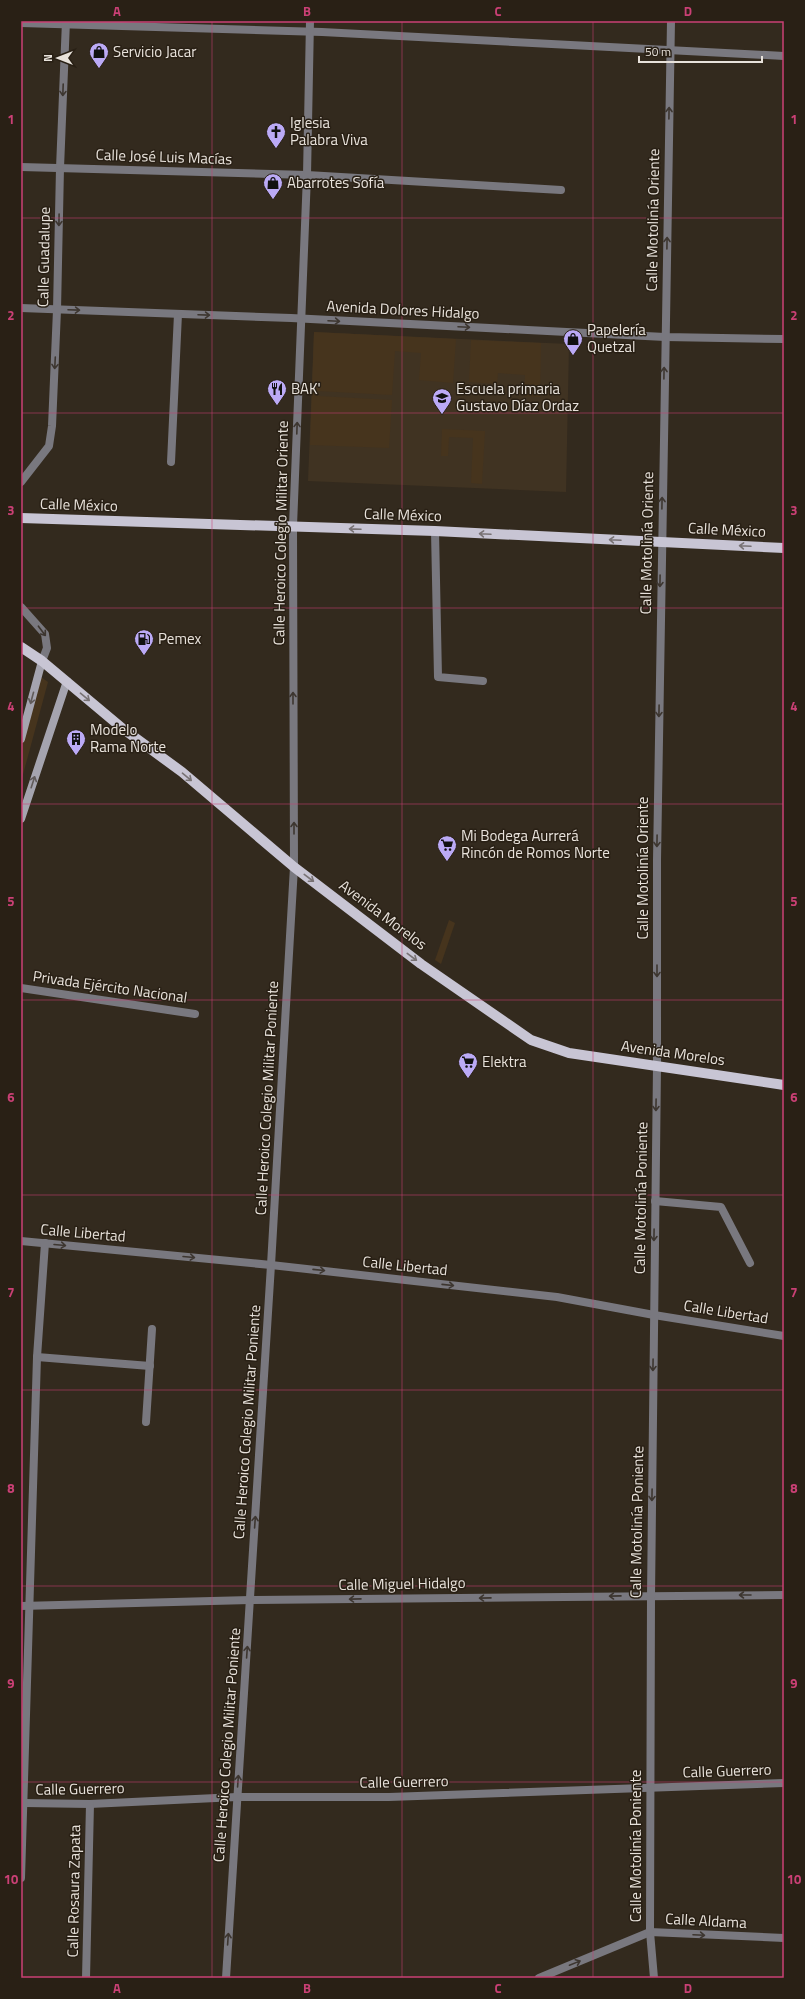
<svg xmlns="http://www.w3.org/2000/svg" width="805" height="1999" font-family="'Titillium Web',sans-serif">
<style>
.built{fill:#403322}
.green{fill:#46341d}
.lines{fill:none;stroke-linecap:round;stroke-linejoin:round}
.minor{stroke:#79787f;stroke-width:8}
.secondary{stroke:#a5a4af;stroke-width:8}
.primary{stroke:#c8c5d4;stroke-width:10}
.oneway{stroke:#3d3630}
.oneway2{stroke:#787274}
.oneway3{stroke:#615b5a}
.grid{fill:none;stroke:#ca4075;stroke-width:1;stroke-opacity:0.55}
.labels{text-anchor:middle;stroke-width:3;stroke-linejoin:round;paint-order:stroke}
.poi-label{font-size:15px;fill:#e8e2db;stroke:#292015;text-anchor:start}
.street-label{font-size:15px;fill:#e8e2db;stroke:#292015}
.neatline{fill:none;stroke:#ca4075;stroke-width:1.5}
.grid-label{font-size:13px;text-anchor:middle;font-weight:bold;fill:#ca4075}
</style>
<rect width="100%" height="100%" fill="#332a1e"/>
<path class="built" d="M 314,332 L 569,344 L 566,492 L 308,481 Z"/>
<g class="green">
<path d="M 314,332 L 456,339 L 453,383 L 419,380 L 421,353 L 395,351 L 392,395 L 318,391 L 317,396 L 392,400 L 389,448 L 310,445 Z"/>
<path d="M 471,340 L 541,343 L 540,397 L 524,396 L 525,375 L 498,373 L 497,384 L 469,382 Z"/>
<path d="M 442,429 L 485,431 L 482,484 L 471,483 L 473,438 L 449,437 L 448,456 L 441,456 Z"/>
<path d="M 38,675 L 48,682 L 21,782 L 21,740 Z"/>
<path d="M 449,920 L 455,923 L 441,964 L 435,960 Z"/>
</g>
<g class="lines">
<g class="minor">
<path d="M 21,23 L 322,32 L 784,56"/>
<path d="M 21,167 L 307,175 L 561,190"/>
<path d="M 21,308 L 291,318 L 665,337 L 784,339"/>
<path d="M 171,462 L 178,314"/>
<path d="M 21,482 L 49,446 L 52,426 L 57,310 L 60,168 L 66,21"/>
<path d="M 435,531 L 438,677 L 483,681"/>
<path d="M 21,607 L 45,634 L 47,648 L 42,661"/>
<path d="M 21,988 L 195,1014"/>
<path d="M 655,1201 L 721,1207 L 750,1263"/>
<path d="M 21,1241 L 271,1265 L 557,1297 L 654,1315 L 784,1336"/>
<path d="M 37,1357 L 150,1366"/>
<path d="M 146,1422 L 152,1329"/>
<path d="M 21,1606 L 250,1600 L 784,1595"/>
<path d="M 24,1803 L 90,1804 L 237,1797 L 389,1797 L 784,1783"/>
<path d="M 21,1878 L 37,1357 L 45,1243"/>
<path d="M 86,1978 L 90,1804"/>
<path d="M 226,1978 L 271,1265 L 294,867 L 293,526 L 307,175 L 310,21"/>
<path d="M 539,1978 L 650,1932 L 784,1938"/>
<path d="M 654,1978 L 650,1932 L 651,1596 L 657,1066 L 657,860 L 671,21"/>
</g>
<g class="secondary">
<path d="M 21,739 L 42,661"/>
<path d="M 21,819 L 67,681"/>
</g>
<g class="primary">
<path d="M 21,518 L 435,531 L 784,548"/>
<path d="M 21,647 L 42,661 L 122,728 L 182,772 L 294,867 L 421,964 L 531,1040 L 569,1053 L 784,1085"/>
</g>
</g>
<defs><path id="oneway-shaft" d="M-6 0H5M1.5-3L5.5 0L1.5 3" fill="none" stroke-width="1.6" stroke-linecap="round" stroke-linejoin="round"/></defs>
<g class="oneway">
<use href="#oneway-shaft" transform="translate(63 90) rotate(92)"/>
<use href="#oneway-shaft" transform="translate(669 113) rotate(-89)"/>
<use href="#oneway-shaft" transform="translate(59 220) rotate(91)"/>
<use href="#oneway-shaft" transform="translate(667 243) rotate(-89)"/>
<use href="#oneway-shaft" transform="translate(74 310) rotate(2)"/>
<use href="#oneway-shaft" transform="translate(204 315) rotate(2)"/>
<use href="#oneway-shaft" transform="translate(334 321) rotate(3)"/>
<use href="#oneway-shaft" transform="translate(464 327) rotate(3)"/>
<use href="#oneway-shaft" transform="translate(55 363) rotate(93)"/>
<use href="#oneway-shaft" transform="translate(664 373) rotate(-89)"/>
<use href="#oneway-shaft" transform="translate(297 428) rotate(-88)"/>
<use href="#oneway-shaft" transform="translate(662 503) rotate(-89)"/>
<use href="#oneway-shaft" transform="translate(660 581) rotate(91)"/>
<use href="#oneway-shaft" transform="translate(42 631) rotate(53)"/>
<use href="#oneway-shaft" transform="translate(293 698) rotate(-90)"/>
<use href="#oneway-shaft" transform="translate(659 711) rotate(91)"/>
<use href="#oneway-shaft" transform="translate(294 828) rotate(-90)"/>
<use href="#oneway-shaft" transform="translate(657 841) rotate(91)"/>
<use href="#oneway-shaft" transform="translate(657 971) rotate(90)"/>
<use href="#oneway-shaft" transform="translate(656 1105) rotate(91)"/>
<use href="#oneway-shaft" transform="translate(654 1235) rotate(91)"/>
<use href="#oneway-shaft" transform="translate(60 1245) rotate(5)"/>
<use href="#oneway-shaft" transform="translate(189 1257) rotate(5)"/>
<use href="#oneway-shaft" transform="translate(319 1270) rotate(6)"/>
<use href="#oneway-shaft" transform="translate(448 1285) rotate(6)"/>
<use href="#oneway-shaft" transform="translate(653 1365) rotate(91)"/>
<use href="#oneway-shaft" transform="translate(652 1495) rotate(91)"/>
<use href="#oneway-shaft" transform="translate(255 1522) rotate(-86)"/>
<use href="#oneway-shaft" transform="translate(745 1595) rotate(180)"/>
<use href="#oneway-shaft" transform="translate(615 1596) rotate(179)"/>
<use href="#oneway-shaft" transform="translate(485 1598) rotate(179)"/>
<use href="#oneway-shaft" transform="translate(355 1599) rotate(179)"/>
<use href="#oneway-shaft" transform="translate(247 1652) rotate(-86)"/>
<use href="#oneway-shaft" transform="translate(238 1781) rotate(-86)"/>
<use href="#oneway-shaft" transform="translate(699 1935) rotate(3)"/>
<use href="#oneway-shaft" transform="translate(228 1939) rotate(-86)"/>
<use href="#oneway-shaft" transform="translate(575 1963) rotate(-22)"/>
</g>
<g class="oneway2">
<use href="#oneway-shaft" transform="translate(355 529) rotate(-178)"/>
<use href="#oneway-shaft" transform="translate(485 534) rotate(-177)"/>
<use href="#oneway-shaft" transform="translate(615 540) rotate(-177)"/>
<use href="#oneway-shaft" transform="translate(745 546) rotate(-177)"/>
<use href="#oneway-shaft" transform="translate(85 697) rotate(40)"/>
<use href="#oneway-shaft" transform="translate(187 777) rotate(40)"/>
<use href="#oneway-shaft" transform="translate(309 878) rotate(37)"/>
<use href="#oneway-shaft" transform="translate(412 957) rotate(37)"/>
</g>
<g class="oneway3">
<use href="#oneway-shaft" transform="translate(32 698) rotate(105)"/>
<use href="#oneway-shaft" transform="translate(33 782) rotate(-72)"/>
</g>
<path class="grid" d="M 212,21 L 212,1978M 402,21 L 402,1978M 593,21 L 593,1978M 21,218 L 784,218M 21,413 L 784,413M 21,608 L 784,608M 21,804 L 784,804M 21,1000 L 784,1000M 21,1195 L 784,1195M 21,1390 L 784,1390M 21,1586 L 784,1586M 21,1782 L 784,1782"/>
<defs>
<g id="shop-pin" transform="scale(1)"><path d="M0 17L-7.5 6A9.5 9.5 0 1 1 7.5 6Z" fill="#bbaaf6" stroke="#292015"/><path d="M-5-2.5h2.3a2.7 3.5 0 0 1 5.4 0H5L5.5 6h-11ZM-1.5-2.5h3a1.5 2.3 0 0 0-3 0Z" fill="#111"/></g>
<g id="church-pin" transform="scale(1)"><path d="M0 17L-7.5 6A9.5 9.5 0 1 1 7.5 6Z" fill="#bbaaf6" stroke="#292015"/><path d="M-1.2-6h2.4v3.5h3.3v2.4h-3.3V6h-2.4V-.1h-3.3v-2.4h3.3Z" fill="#111"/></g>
<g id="restaurant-pin" transform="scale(1)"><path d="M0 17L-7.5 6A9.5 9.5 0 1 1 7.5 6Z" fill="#bbaaf6" stroke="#292015"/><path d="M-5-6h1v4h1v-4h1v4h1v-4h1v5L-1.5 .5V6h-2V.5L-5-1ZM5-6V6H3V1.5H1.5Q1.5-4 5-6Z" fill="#111"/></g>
<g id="school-pin" transform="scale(1)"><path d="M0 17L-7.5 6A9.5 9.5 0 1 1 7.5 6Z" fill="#bbaaf6" stroke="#292015"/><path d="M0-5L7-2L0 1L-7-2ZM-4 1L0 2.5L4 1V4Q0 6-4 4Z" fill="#111"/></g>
<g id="fuel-pin" transform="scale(1)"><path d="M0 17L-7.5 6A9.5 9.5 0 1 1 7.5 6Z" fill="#bbaaf6" stroke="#292015"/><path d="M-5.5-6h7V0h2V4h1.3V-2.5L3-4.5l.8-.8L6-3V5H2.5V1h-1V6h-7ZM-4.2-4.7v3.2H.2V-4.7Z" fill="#111"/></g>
<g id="building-pin" transform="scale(1)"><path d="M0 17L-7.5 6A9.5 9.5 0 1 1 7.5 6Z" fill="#bbaaf6" stroke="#292015"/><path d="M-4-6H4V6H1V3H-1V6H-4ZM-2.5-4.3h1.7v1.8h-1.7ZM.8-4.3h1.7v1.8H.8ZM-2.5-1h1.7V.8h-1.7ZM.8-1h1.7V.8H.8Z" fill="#111"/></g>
<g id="supermarket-pin" transform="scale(1)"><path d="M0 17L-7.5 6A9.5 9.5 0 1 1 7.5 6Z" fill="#bbaaf6" stroke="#292015"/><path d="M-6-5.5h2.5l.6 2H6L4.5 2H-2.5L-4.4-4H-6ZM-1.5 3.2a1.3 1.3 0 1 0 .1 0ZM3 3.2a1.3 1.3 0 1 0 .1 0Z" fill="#111"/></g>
</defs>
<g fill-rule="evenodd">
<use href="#shop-pin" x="99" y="52"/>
<use href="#church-pin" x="276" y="132"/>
<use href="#shop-pin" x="273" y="183"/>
<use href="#shop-pin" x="573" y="339"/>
<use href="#restaurant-pin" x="277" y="389"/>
<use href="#school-pin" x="442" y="398"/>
<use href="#fuel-pin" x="144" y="639"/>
<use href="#building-pin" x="76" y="739"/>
<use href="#supermarket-pin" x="447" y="845"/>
<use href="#supermarket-pin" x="468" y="1062"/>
</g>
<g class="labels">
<g class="poi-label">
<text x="113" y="57">Servicio Jacar</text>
<text x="290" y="128">Iglesia<tspan x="290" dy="17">Palabra Viva</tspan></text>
<text x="287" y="188">Abarrotes Sofía</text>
<text x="587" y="335">Papelería<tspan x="587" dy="17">Quetzal</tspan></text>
<text x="291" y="394">BAK'</text>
<text x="456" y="394">Escuela primaria<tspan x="456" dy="17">Gustavo Díaz Ordaz</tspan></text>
<text x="158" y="644">Pemex</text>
<text x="90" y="735">Modelo<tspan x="90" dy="17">Rama Norte</tspan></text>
<text x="461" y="841">Mi Bodega Aurrerá<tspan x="461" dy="17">Rincón de Romos Norte</tspan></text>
<text x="482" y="1067">Elektra</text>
</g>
<g class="street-label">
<text transform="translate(164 157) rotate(2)" y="5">Calle José Luis Macías</text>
<text transform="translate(653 220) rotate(-89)" y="5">Calle Motolinía Oriente</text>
<text transform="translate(44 257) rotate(-89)" y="5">Calle Guadalupe</text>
<text transform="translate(403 310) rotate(3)" y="5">Avenida Dolores Hidalgo</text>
<text transform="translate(79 505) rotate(2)" y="5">Calle México</text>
<text transform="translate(403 515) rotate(2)" y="5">Calle México</text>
<text transform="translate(727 530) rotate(3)" y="5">Calle México</text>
<text transform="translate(281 533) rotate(-89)" y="5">Calle Heroico Colegio Militar Oriente</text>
<text transform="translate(647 543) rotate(-89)" y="5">Calle Motolinía Oriente</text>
<text transform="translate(643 868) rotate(-90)" y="5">Calle Motolinía Oriente</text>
<text transform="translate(383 915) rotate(37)" y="5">Avenida Morelos</text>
<text transform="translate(110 987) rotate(8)" y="5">Privada Ejército Nacional</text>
<text transform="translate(673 1053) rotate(8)" y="5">Avenida Morelos</text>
<text transform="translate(267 1098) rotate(-87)" y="5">Calle Heroico Colegio Militar Poniente</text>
<text transform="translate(641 1198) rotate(-89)" y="5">Calle Motolinía Poniente</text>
<text transform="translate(83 1233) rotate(5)" y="5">Calle Libertad</text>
<text transform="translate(405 1266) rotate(6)" y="5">Calle Libertad</text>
<text transform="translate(726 1312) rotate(9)" y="5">Calle Libertad</text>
<text transform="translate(247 1422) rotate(-86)" y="5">Calle Heroico Colegio Militar Poniente</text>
<text transform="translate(637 1522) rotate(-89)" y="5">Calle Motolinía Poniente</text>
<text transform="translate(402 1584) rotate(-1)" y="5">Calle Miguel Hidalgo</text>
<text transform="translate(227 1745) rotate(-86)" y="5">Calle Heroico Colegio Militar Poniente</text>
<text transform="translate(727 1771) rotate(-2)" y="5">Calle Guerrero</text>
<text transform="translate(404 1782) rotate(-1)" y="5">Calle Guerrero</text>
<text transform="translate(80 1789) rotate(-1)" y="5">Calle Guerrero</text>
<text transform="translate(636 1846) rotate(-90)" y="5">Calle Motolinía Poniente</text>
<text transform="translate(74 1891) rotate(-89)" y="5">Calle Rosaura Zapata</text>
<text transform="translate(706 1921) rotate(3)" y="5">Calle Aldama</text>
</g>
</g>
<rect width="805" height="1999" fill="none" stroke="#292015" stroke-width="44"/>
<g transform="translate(58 58) rotate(270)" stroke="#292015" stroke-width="3" paint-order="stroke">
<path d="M0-3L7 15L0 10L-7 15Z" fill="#e8e2db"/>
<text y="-6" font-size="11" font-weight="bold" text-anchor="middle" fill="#e8e2db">N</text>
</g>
<path d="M639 56v6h123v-6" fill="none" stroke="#e8e2db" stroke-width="2"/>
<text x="645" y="56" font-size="12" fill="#e8e2db" stroke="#292015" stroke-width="3" paint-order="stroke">50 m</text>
<rect x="22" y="22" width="761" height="1955" class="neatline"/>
<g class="grid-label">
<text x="117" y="16">A</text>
<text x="307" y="16">B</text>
<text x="498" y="16">C</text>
<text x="688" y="16">D</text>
<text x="11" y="124">1</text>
<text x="794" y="124">1</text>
<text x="11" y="320">2</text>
<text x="794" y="320">2</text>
<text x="11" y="515">3</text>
<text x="794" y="515">3</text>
<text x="11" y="711">4</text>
<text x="794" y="711">4</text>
<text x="11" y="906">5</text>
<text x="794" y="906">5</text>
<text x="11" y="1102">6</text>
<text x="794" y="1102">6</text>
<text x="11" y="1297">7</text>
<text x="794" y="1297">7</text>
<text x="11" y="1493">8</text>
<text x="794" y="1493">8</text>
<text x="11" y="1688">9</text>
<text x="794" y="1688">9</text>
<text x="11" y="1884">10</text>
<text x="794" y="1884">10</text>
<text x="117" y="1993">A</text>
<text x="307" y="1993">B</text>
<text x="498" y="1993">C</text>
<text x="688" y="1993">D</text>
</g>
</svg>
